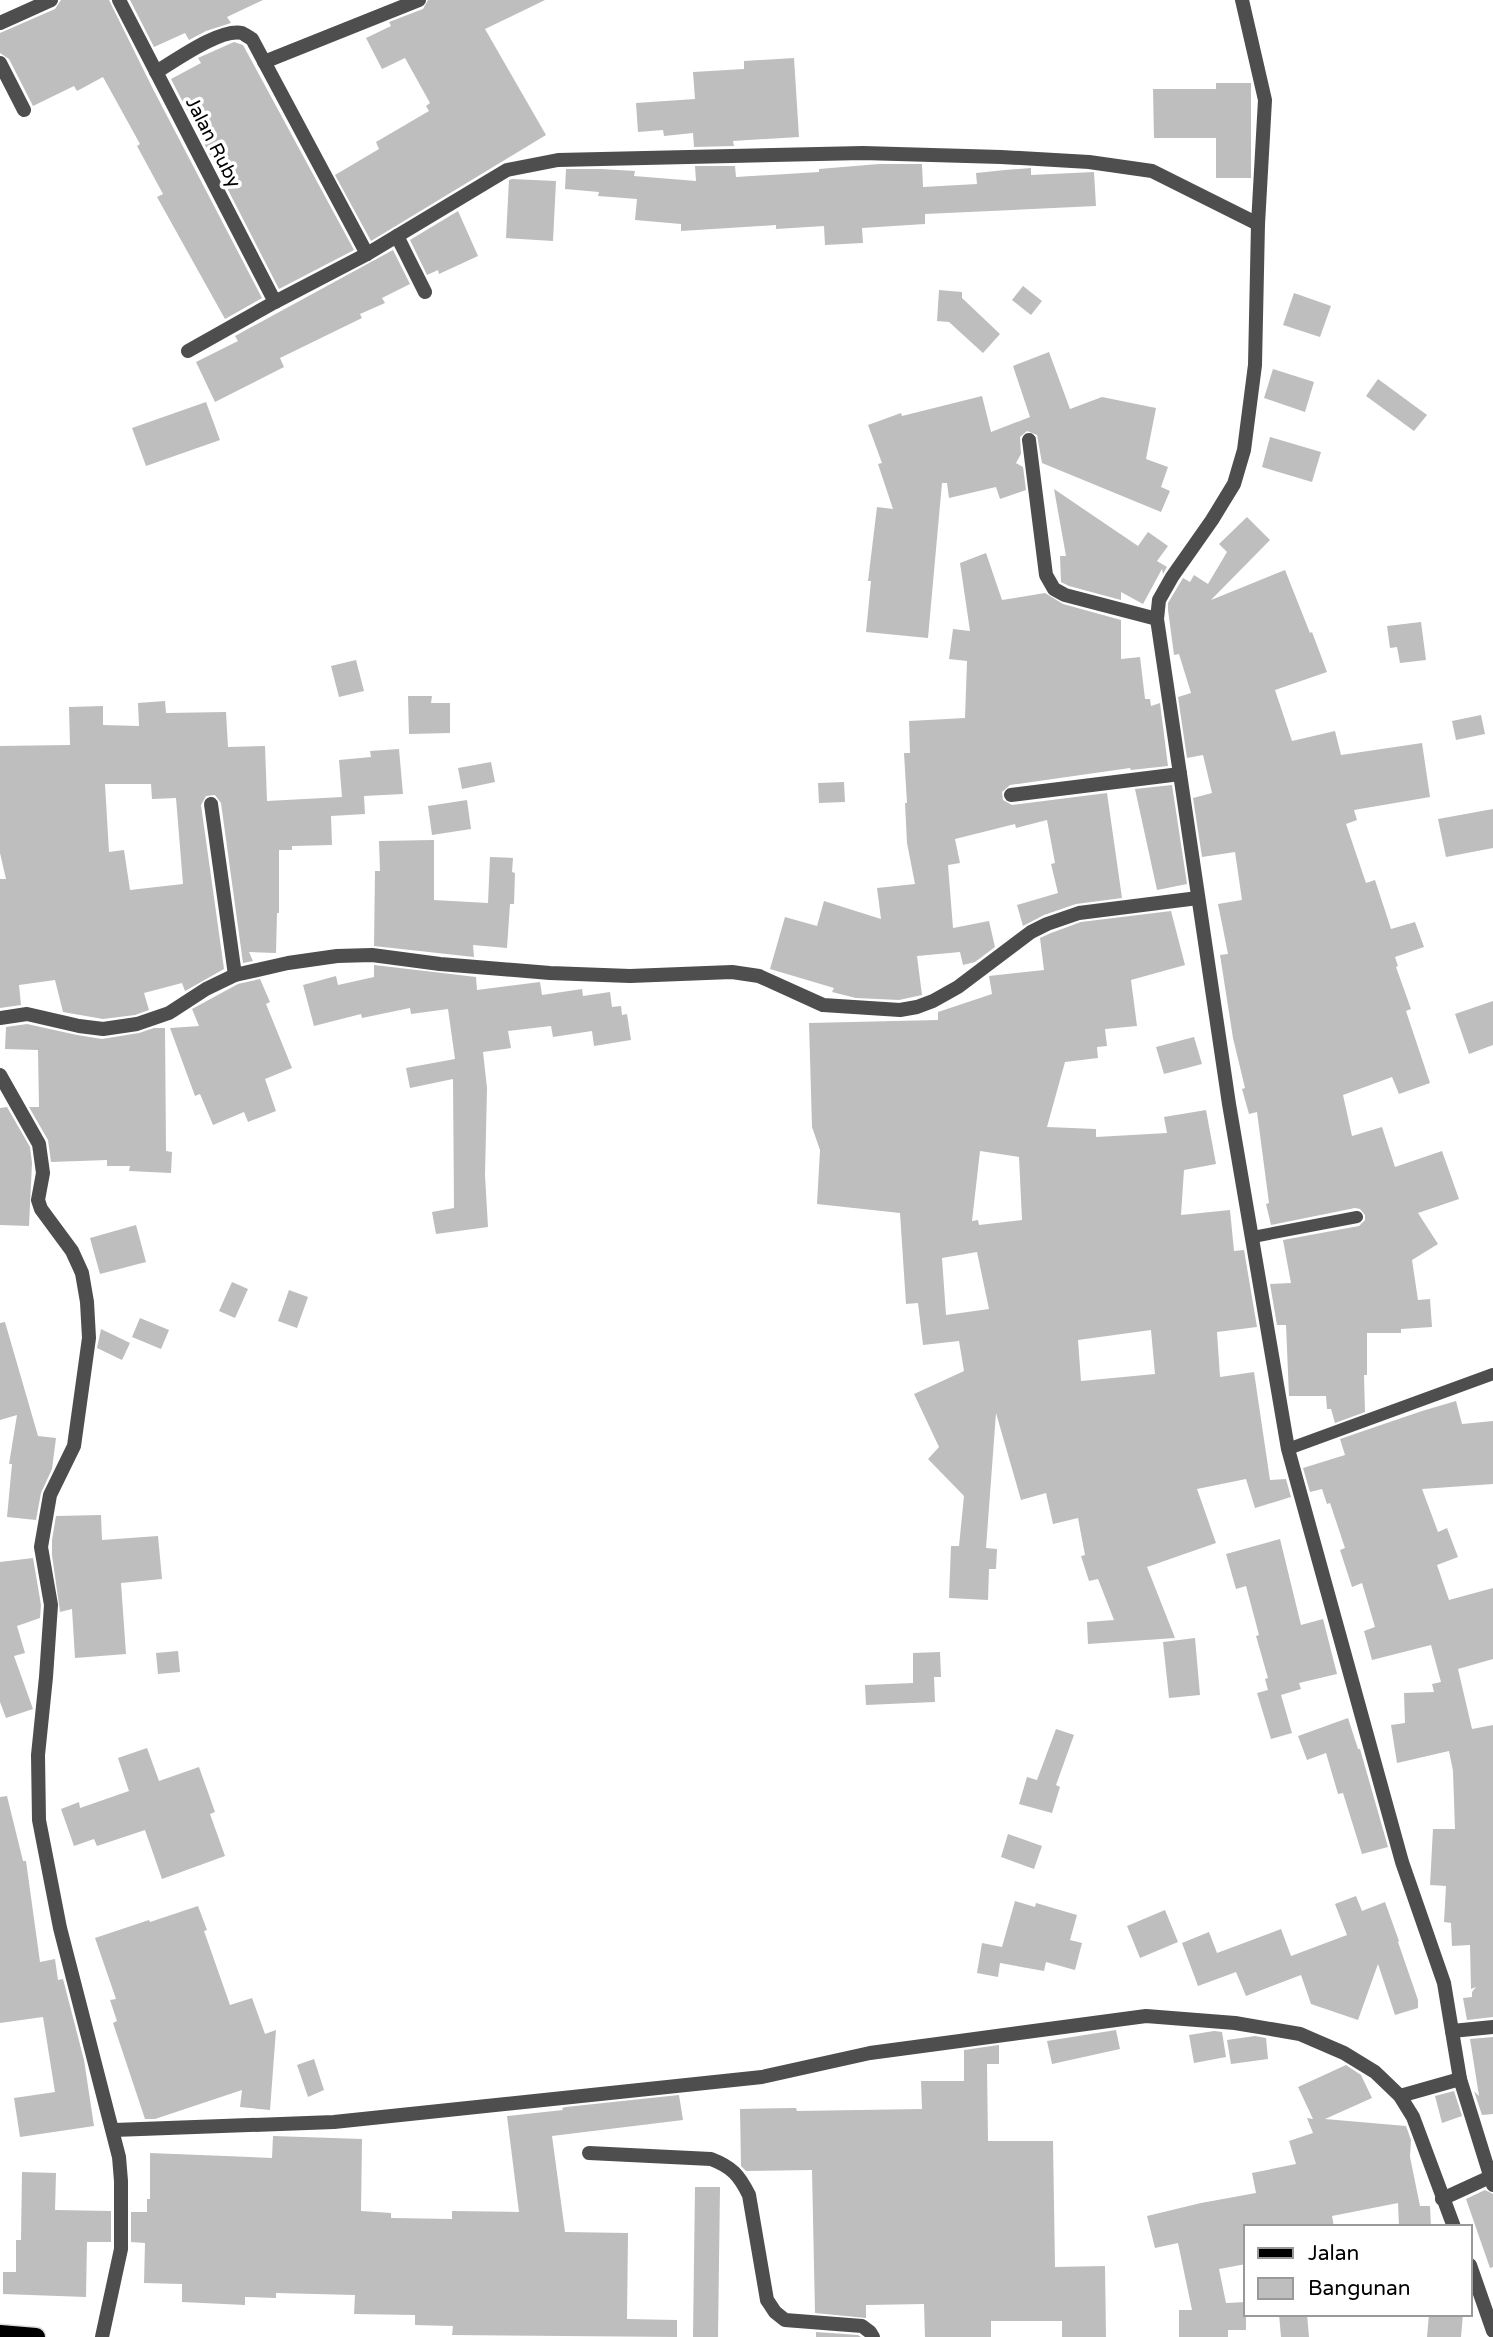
<svg xmlns="http://www.w3.org/2000/svg" width="1493" height="2337" font-family="'Varela Round',sans-serif">
<style>
.building{fill:#bebebe;fill-rule:evenodd}
.lines{fill:none;stroke-linecap:round;stroke-linejoin:round}
.primary-casing{stroke:#dbdbdb;stroke-width:21}
.lane{stroke:#4e4e4e;stroke-width:12}
.street{stroke:#4e4e4e;stroke-width:14}
.primary{stroke:#000;stroke-width:18}
.labels{text-anchor:middle;stroke-width:7;stroke-linejoin:round;paint-order:stroke}
.street-label{font-size:19px;fill:#000;stroke:#fff}
</style>
<rect width="100%" height="100%" fill="#fff"/>
<g class="building">
<path d="M 61,0 L 109,0 L 153,89 L 262,298 L 225,319 L 157,197 L 163,194 L 137,146 L 140,144 L 103,77 L 77,91 L 74,86 L 33,106 L 9,59 L 0,53 L 0,33 L 55,9 Z"/>
<path d="M 130,0 L 263,0 L 227,17 L 231,23 L 206,31 L 189,40 L 185,33 L 154,47 Z"/>
<path d="M 428,0 L 545,0 L 485,29 L 546,135 L 371,241 L 335,175 L 379,149 L 376,142 L 429,111 L 426,106 L 430,103 L 405,58 L 382,69 L 366,38 L 391,26 L 389,22 L 423,9 Z"/>
<path d="M 234,42 L 243,45 L 354,250 L 279,289 L 171,79 L 201,63 L 198,58 Z"/>
<path d="M 794,58 L 799,137 L 733,141 L 734,146 L 694,147 L 693,133 L 664,136 L 663,130 L 638,132 L 636,103 L 695,99 L 693,72 L 744,69 L 744,61 Z"/>
<path d="M 1216,83 L 1251,83 L 1251,178 L 1216,178 L 1216,138 L 1154,138 L 1153,89 L 1216,89 Z"/>
<path d="M 879,164 L 922,164 L 923,187 L 977,184 L 976,173 L 1005,170 L 1031,168 L 1031,175 L 1094,172 L 1096,206 L 925,214 L 925,224 L 862,228 L 863,243 L 825,245 L 824,226 L 776,229 L 776,225 L 681,231 L 681,224 L 635,220 L 637,199 L 598,196 L 599,192 L 565,189 L 566,169 L 601,169 L 635,171 L 634,176 L 696,181 L 695,166 L 735,166 L 736,177 L 819,172 L 819,169 Z"/>
<path d="M 512,179 L 556,181 L 553,241 L 506,238 L 509,180 Z"/>
<path d="M 458,211 L 478,256 L 439,274 L 438,270 L 427,275 L 410,240 Z"/>
<path d="M 393,250 L 410,284 L 382,298 L 385,303 L 360,314 L 362,318 L 280,358 L 284,367 L 215,402 L 196,362 L 238,341 L 235,336 Z"/>
<path d="M 1023,286 L 1042,301 L 1031,315 L 1012,300 Z"/>
<path d="M 939,290 L 962,292 L 962,298 L 1000,334 L 983,353 L 949,322 L 937,321 Z"/>
<path d="M 1294,293 L 1331,306 L 1320,337 L 1283,325 Z"/>
<path d="M 1049,352 L 1070,409 L 1102,397 L 1156,408 L 1146,459 L 1168,467 L 1161,487 L 1170,491 L 1161,512 L 1042,463 L 1037,435 L 1027,431 L 1020,437 L 1021,454 L 1016,463 L 1023,467 L 1026,490 L 1000,499 L 996,487 L 949,498 L 947,483 L 942,483 L 928,638 L 866,632 L 871,581 L 868,581 L 877,507 L 893,509 L 878,464 L 882,463 L 868,425 L 901,413 L 902,416 L 982,396 L 991,432 L 1030,417 L 1013,366 Z"/>
<path d="M 1273,369 L 1314,382 L 1305,412 L 1264,398 Z"/>
<path d="M 1378,379 L 1427,415 L 1414,431 L 1366,396 Z"/>
<path d="M 206,402 L 220,440 L 146,466 L 132,428 Z"/>
<path d="M 1270,437 L 1321,452 L 1312,482 L 1262,467 Z"/>
<path d="M 1054,489 L 1138,546 L 1148,532 L 1168,546 L 1157,561 L 1167,567 L 1163,574 L 1162,569 L 1143,604 L 1121,592 L 1121,600 L 1069,586 L 1061,582 L 1060,556 L 1066,556 Z"/>
<path d="M 1247,517 L 1270,540 L 1211,600 L 1285,570 L 1310,633 L 1312,632 L 1327,672 L 1275,690 L 1292,741 L 1335,731 L 1341,755 L 1422,743 L 1430,797 L 1354,810 L 1357,820 L 1346,824 L 1366,883 L 1375,880 L 1391,929 L 1415,922 L 1424,947 L 1395,957 L 1398,966 L 1396,967 L 1411,1009 L 1406,1011 L 1430,1083 L 1399,1094 L 1392,1077 L 1343,1095 L 1352,1136 L 1382,1127 L 1395,1167 L 1442,1151 L 1459,1199 L 1418,1213 L 1438,1244 L 1412,1260 L 1418,1300 L 1430,1299 L 1432,1327 L 1401,1329 L 1401,1333 L 1367,1333 L 1367,1375 L 1364,1375 L 1365,1412 L 1335,1423 L 1331,1409 L 1327,1409 L 1326,1396 L 1289,1396 L 1286,1325 L 1277,1325 L 1270,1284 L 1291,1283 L 1283,1240 L 1359,1226 L 1365,1220 L 1365,1215 L 1360,1209 L 1355,1208 L 1271,1225 L 1266,1204 L 1269,1203 L 1257,1112 L 1249,1114 L 1242,1089 L 1245,1088 L 1233,1038 L 1220,955 L 1228,954 L 1218,904 L 1242,900 L 1235,852 L 1202,857 L 1193,798 L 1212,793 L 1203,755 L 1187,758 L 1178,697 L 1191,693 L 1179,654 L 1174,655 L 1168,610 L 1168,603 L 1183,578 L 1190,582 L 1194,575 L 1208,584 L 1227,552 L 1219,544 Z"/>
<path d="M 986,553 L 1002,600 L 1045,593 L 1063,604 L 1121,620 L 1121,659 L 1140,657 L 1145,699 L 1150,699 L 1151,706 L 1160,703 L 1168,766 L 1131,770 L 1130,768 L 1010,785 L 1002,792 L 1003,800 L 1012,805 L 1107,793 L 1122,898 L 1076,904 L 1044,915 L 1023,926 L 1017,905 L 1058,893 L 1051,864 L 1055,863 L 1047,820 L 1016,828 L 1015,824 L 955,839 L 960,863 L 948,865 L 953,928 L 989,921 L 995,947 L 975,962 L 963,965 L 960,952 L 917,956 L 922,995 L 899,1000 L 856,998 L 832,992 L 834,988 L 770,969 L 785,917 L 817,926 L 824,901 L 881,919 L 877,888 L 915,884 L 907,843 L 905,803 L 907,803 L 904,753 L 910,753 L 909,721 L 965,718 L 967,661 L 949,659 L 953,629 L 970,631 L 960,563 Z"/>
<path d="M 1421,622 L 1426,660 L 1400,663 L 1397,647 L 1390,648 L 1387,626 Z"/>
<path d="M 356,660 L 364,691 L 339,697 L 331,666 Z"/>
<path d="M 408,696 L 432,696 L 431,703 L 450,703 L 450,733 L 409,734 Z"/>
<path d="M 165,701 L 166,713 L 226,712 L 228,747 L 265,746 L 267,801 L 342,797 L 339,760 L 371,757 L 370,751 L 399,749 L 403,794 L 364,796 L 365,814 L 331,816 L 332,845 L 292,846 L 292,850 L 279,850 L 279,913 L 277,913 L 276,953 L 249,952 L 253,961 L 243,963 L 221,803 L 215,795 L 206,796 L 201,805 L 224,969 L 185,991 L 182,983 L 144,993 L 149,1010 L 135,1015 L 103,1019 L 63,1012 L 55,980 L 19,985 L 21,1005 L 0,1008 L 0,879 L 6,879 L 0,853 L 0,746 L 70,745 L 69,707 L 103,706 L 103,725 L 139,726 L 138,703 ZM 105,784 L 151,784 L 152,799 L 176,798 L 183,884 L 130,890 L 124,850 L 109,852 Z"/>
<path d="M 1481,715 L 1485,734 L 1456,740 L 1452,721 Z"/>
<path d="M 491,762 L 495,782 L 462,789 L 458,768 Z"/>
<path d="M 844,782 L 845,802 L 819,803 L 818,783 Z"/>
<path d="M 1172,785 L 1187,884 L 1157,890 L 1135,789 Z"/>
<path d="M 467,800 L 471,829 L 432,835 L 428,806 Z"/>
<path d="M 1493,809 L 1493,848 L 1446,857 L 1438,819 Z"/>
<path d="M 434,840 L 434,900 L 488,903 L 490,857 L 513,858 L 512,872 L 515,873 L 514,904 L 510,904 L 507,948 L 473,945 L 474,957 L 374,946 L 375,871 L 380,871 L 379,841 Z"/>
<path d="M 1171,911 L 1185,965 L 1131,980 L 1137,1026 L 1105,1029 L 1107,1046 L 1097,1047 L 1098,1058 L 1065,1062 L 1047,1127 L 1096,1129 L 1096,1137 L 1167,1133 L 1164,1117 L 1206,1110 L 1216,1164 L 1184,1170 L 1181,1215 L 1230,1210 L 1234,1251 L 1244,1250 L 1257,1327 L 1217,1332 L 1220,1377 L 1254,1372 L 1270,1480 L 1286,1479 L 1291,1497 L 1255,1508 L 1246,1479 L 1197,1489 L 1216,1543 L 1147,1567 L 1175,1638 L 1088,1644 L 1087,1622 L 1114,1620 L 1098,1579 L 1089,1581 L 1081,1556 L 1085,1555 L 1078,1518 L 1053,1524 L 1046,1493 L 1021,1500 L 996,1413 L 986,1548 L 997,1549 L 996,1569 L 989,1569 L 988,1600 L 949,1598 L 951,1546 L 959,1546 L 964,1496 L 928,1459 L 939,1447 L 914,1394 L 964,1371 L 959,1341 L 923,1345 L 918,1303 L 906,1304 L 900,1213 L 817,1204 L 820,1150 L 812,1127 L 809,1023 L 938,1020 L 938,1012 L 992,994 L 989,976 L 1044,970 L 1040,938 L 1051,933 L 1081,922 ZM 980,1151 L 1019,1157 L 1022,1220 L 979,1225 L 978,1220 L 972,1221 ZM 977,1252 L 989,1309 L 946,1315 L 942,1258 ZM 1151,1330 L 1155,1374 L 1081,1381 L 1078,1340 Z"/>
<path d="M 374,965 L 476,977 L 477,990 L 540,982 L 542,995 L 582,989 L 583,996 L 610,992 L 612,1007 L 621,1006 L 622,1015 L 627,1014 L 631,1040 L 594,1046 L 592,1031 L 553,1037 L 551,1026 L 508,1031 L 511,1048 L 483,1052 L 487,1088 L 485,1175 L 488,1227 L 436,1234 L 432,1212 L 454,1208 L 453,1079 L 410,1088 L 406,1068 L 455,1059 L 448,1009 L 411,1014 L 410,1008 L 362,1018 L 361,1014 L 314,1026 L 303,985 L 336,976 L 338,985 L 374,977 Z"/>
<path d="M 260,979 L 270,1002 L 266,1004 L 292,1068 L 265,1079 L 276,1111 L 248,1122 L 244,1112 L 213,1125 L 200,1094 L 195,1096 L 170,1028 L 199,1026 L 192,1009 L 238,984 Z"/>
<path d="M 1493,1001 L 1493,1045 L 1469,1054 L 1455,1014 Z"/>
<path d="M 27,1024 L 77,1035 L 102,1039 L 139,1033 L 154,1028 L 165,1028 L 166,1151 L 172,1152 L 171,1173 L 129,1171 L 130,1166 L 107,1166 L 107,1160 L 51,1162 L 48,1140 L 29,1107 L 39,1107 L 38,1050 L 5,1049 L 6,1027 Z"/>
<path d="M 1194,1037 L 1202,1064 L 1164,1074 L 1156,1047 Z"/>
<path d="M 7,1107 L 30,1147 L 32,1163 L 29,1226 L 0,1225 L 0,1108 Z"/>
<path d="M 136,1225 L 146,1262 L 100,1274 L 90,1238 Z"/>
<path d="M 232,1282 L 248,1289 L 235,1318 L 219,1311 Z"/>
<path d="M 289,1290 L 308,1297 L 297,1328 L 278,1321 Z"/>
<path d="M 140,1318 L 169,1330 L 161,1349 L 132,1337 Z"/>
<path d="M 5,1322 L 38,1436 L 56,1438 L 52,1469 L 41,1493 L 36,1520 L 7,1517 L 12,1464 L 9,1464 L 17,1415 L 0,1420 L 0,1323 Z"/>
<path d="M 101,1329 L 130,1343 L 122,1360 L 97,1348 Z"/>
<path d="M 1456,1401 L 1462,1424 L 1493,1421 L 1493,1484 L 1422,1489 L 1438,1532 L 1447,1528 L 1458,1557 L 1437,1565 L 1449,1600 L 1493,1588 L 1493,1659 L 1458,1669 L 1472,1729 L 1493,1725 L 1493,2017 L 1467,2020 L 1463,1998 L 1472,1997 L 1472,1992 L 1476,1987 L 1471,1989 L 1470,1945 L 1452,1946 L 1451,1923 L 1444,1922 L 1446,1886 L 1430,1885 L 1433,1829 L 1455,1829 L 1453,1771 L 1449,1751 L 1397,1763 L 1391,1725 L 1405,1723 L 1404,1693 L 1434,1692 L 1432,1684 L 1441,1682 L 1431,1645 L 1372,1660 L 1364,1631 L 1375,1627 L 1362,1583 L 1352,1587 L 1340,1550 L 1345,1548 L 1330,1503 L 1327,1504 L 1322,1489 L 1310,1492 L 1303,1468 L 1345,1455 L 1340,1439 L 1422,1411 Z"/>
<path d="M 101,1515 L 102,1540 L 158,1536 L 162,1579 L 121,1583 L 126,1654 L 75,1658 L 72,1609 L 60,1612 L 52,1555 L 52,1540 L 56,1516 Z"/>
<path d="M 1280,1539 L 1301,1625 L 1323,1619 L 1337,1674 L 1299,1683 L 1301,1689 L 1281,1695 L 1292,1733 L 1271,1739 L 1257,1693 L 1268,1690 L 1265,1679 L 1268,1678 L 1256,1636 L 1259,1635 L 1246,1586 L 1236,1589 L 1226,1554 Z"/>
<path d="M 33,1558 L 41,1605 L 40,1618 L 17,1626 L 25,1653 L 14,1656 L 33,1709 L 6,1718 L 0,1702 L 0,1562 Z"/>
<path d="M 1195,1638 L 1200,1695 L 1169,1698 L 1163,1642 Z"/>
<path d="M 178,1651 L 180,1672 L 158,1674 L 156,1653 Z"/>
<path d="M 940,1652 L 941,1677 L 934,1677 L 935,1702 L 866,1705 L 865,1685 L 913,1683 L 913,1653 Z"/>
<path d="M 1348,1718 L 1358,1749 L 1360,1749 L 1388,1847 L 1362,1854 L 1343,1793 L 1338,1794 L 1326,1753 L 1307,1760 L 1298,1736 Z"/>
<path d="M 1056,1729 L 1074,1735 L 1056,1785 L 1060,1787 L 1052,1813 L 1019,1804 L 1027,1777 L 1037,1780 Z"/>
<path d="M 147,1748 L 159,1781 L 199,1767 L 215,1812 L 210,1814 L 225,1856 L 162,1879 L 145,1830 L 97,1846 L 94,1839 L 74,1846 L 61,1809 L 79,1802 L 80,1808 L 129,1791 L 118,1758 Z"/>
<path d="M 7,1796 L 23,1861 L 26,1861 L 40,1962 L 55,1959 L 58,1980 L 63,1979 L 84,2060 L 94,2126 L 20,2137 L 14,2098 L 55,2092 L 43,2017 L 0,2023 L 0,1797 Z"/>
<path d="M 1008,1834 L 1042,1846 L 1034,1869 L 1001,1857 Z"/>
<path d="M 1356,1896 L 1362,1911 L 1385,1902 L 1399,1941 L 1398,1942 L 1418,2000 L 1418,2008 L 1395,2015 L 1378,1964 L 1358,2020 L 1311,2004 L 1301,1975 L 1246,1996 L 1236,1972 L 1198,1986 L 1182,1943 L 1209,1932 L 1217,1953 L 1281,1929 L 1291,1956 L 1347,1935 L 1335,1904 Z"/>
<path d="M 1015,1901 L 1035,1907 L 1036,1903 L 1077,1915 L 1070,1940 L 1082,1943 L 1075,1970 L 1046,1962 L 1044,1971 L 1000,1963 L 998,1977 L 977,1973 L 982,1943 L 1002,1947 Z"/>
<path d="M 198,1906 L 207,1930 L 204,1931 L 230,2005 L 252,1998 L 265,2034 L 276,2030 L 270,2110 L 240,2107 L 242,2090 L 155,2119 L 145,2119 L 113,2023 L 117,2021 L 110,2000 L 116,1999 L 95,1938 L 149,1920 L 150,1922 Z"/>
<path d="M 1165,1910 L 1178,1942 L 1140,1958 L 1127,1926 Z"/>
<path d="M 1116,2030 L 1120,2049 L 1052,2064 L 1047,2041 Z"/>
<path d="M 1214,2031 L 1222,2032 L 1226,2057 L 1194,2063 L 1189,2035 Z"/>
<path d="M 1255,2036 L 1266,2038 L 1268,2059 L 1231,2064 L 1227,2040 Z"/>
<path d="M 1493,2037 L 1493,2114 L 1482,2115 L 1474,2091 L 1479,2096 L 1470,2039 Z"/>
<path d="M 999,2045 L 999,2064 L 987,2064 L 988,2141 L 1053,2141 L 1055,2267 L 1105,2266 L 1106,2337 L 1062,2337 L 1062,2321 L 991,2321 L 991,2337 L 925,2337 L 924,2304 L 866,2305 L 866,2318 L 815,2313 L 812,2170 L 746,2171 L 741,2166 L 740,2109 L 796,2108 L 797,2111 L 922,2109 L 921,2081 L 964,2081 L 964,2050 Z"/>
<path d="M 314,2059 L 324,2090 L 308,2097 L 297,2065 Z"/>
<path d="M 1346,2065 L 1361,2075 L 1372,2098 L 1325,2119 L 1406,2126 L 1411,2140 L 1410,2157 L 1420,2206 L 1430,2206 L 1431,2227 L 1399,2227 L 1398,2203 L 1332,2216 L 1334,2227 L 1246,2227 L 1246,2264 L 1219,2269 L 1226,2303 L 1246,2302 L 1246,2330 L 1228,2330 L 1228,2337 L 1179,2337 L 1179,2310 L 1192,2310 L 1178,2243 L 1155,2248 L 1147,2216 L 1201,2203 L 1256,2193 L 1252,2173 L 1296,2164 L 1289,2141 L 1313,2133 L 1307,2118 L 1313,2119 L 1298,2087 Z"/>
<path d="M 1454,2091 L 1462,2116 L 1442,2123 L 1435,2096 Z"/>
<path d="M 679,2095 L 683,2120 L 552,2136 L 565,2232 L 628,2233 L 627,2319 L 677,2320 L 677,2337 L 452,2335 L 453,2326 L 415,2325 L 415,2315 L 354,2314 L 355,2295 L 276,2293 L 276,2298 L 245,2297 L 245,2305 L 182,2302 L 182,2284 L 144,2283 L 145,2243 L 131,2242 L 131,2212 L 147,2212 L 147,2199 L 150,2199 L 150,2153 L 272,2158 L 273,2136 L 362,2139 L 361,2211 L 391,2213 L 391,2218 L 452,2219 L 452,2211 L 519,2212 L 507,2116 L 563,2110 L 562,2108 L 566,2107 Z"/>
<path d="M 22,2172 L 56,2173 L 55,2210 L 111,2211 L 111,2242 L 87,2242 L 86,2297 L 3,2294 L 3,2272 L 16,2272 L 16,2240 L 21,2240 Z"/>
<path d="M 695,2187 L 720,2187 L 718,2337 L 693,2337 Z"/>
<path d="M 1485,2190 L 1493,2194 L 1493,2267 L 1490,2268 L 1466,2199 Z"/>
<path d="M 1279,2314 L 1307,2314 L 1309,2337 L 1281,2337 Z"/>
<path d="M 1429,2314 L 1463,2314 L 1461,2337 L 1427,2337 Z"/>
<path d="M 816,2332 L 858,2335 L 861,2337 L 816,2337 Z"/>
</g>
<g class="lines">
<g class="primary-casing">
<path id="primary" d="M 0,2334 L 36,2337"/>
</g>
<g class="lane">
<path d="M 1253,1237 L 1357,1217"/>
<path d="M 1288,1449 L 1493,1374"/>
</g>
<g class="street">
<path d="M 119,0 L 275,302"/>
<path d="M 1242,0 L 1265,100 L 1258,224 L 1255,365 L 1244,450 L 1234,484 L 1212,520 L 1172,577 L 1159,600 L 1157,619 L 1229,1104 L 1288,1449 L 1402,1862 L 1444,1983 L 1460,2079 L 1493,2185"/>
<path d="M 0,23 L 51,0"/>
<path d="M 264,62 L 419,0"/>
<path d="M 0,63 L 24,110"/>
<path d="M 156,72 C 175,61 220,28 242,33 C 244,34 250,38 252,39 L 367,254"/>
<path d="M 397,236 L 425,292"/>
<path d="M 188,351 L 275,302 L 367,254 L 507,170 L 558,160 L 863,153 L 1001,157 L 1089,162 L 1152,171 L 1258,224"/>
<path d="M 1029,440 L 1046,575 L 1054,589 L 1065,595 L 1157,619"/>
<path d="M 1011,795 L 1180,774"/>
<path d="M 211,804 L 235,975"/>
<path d="M 0,1018 L 27,1014 L 79,1026 L 103,1029 L 137,1024 L 169,1013 L 206,989 L 235,975 L 288,963 L 337,956 L 372,955 L 440,964 L 550,973 L 630,976 L 732,972 L 759,976 L 823,1005 L 900,1010 L 917,1007 L 933,1001 L 958,987 L 1031,932 L 1047,924 L 1079,913 L 1198,898"/>
<path d="M 0,1075 L 39,1144 L 43,1173 L 38,1200 L 41,1209 L 72,1251 L 82,1273 L 87,1302 L 89,1338 L 74,1446 L 50,1495 L 41,1547 L 51,1605 L 46,1677 L 38,1755 L 39,1820 L 60,1928 L 119,2157 L 121,2181 L 121,2249 L 102,2337"/>
<path d="M 1452,2031 L 1493,2027"/>
<path d="M 1400,2096 L 1460,2079"/>
<path d="M 114,2130 L 334,2122 L 762,2077 L 870,2053 L 1146,2016 L 1235,2023 L 1300,2034 L 1344,2053 L 1375,2072 L 1400,2096 L 1413,2117 L 1454,2227"/>
<path d="M 589,2153 L 711,2159 C 732,2167 739,2175 749,2195 L 767,2300 L 775,2312 L 785,2320 L 862,2326 L 870,2332 L 873,2337"/>
<path d="M 1442,2199 L 1490,2177"/>
<path d="M 1470,2265 L 1493,2331"/>
</g>
<use href="#primary" class="primary"/>
</g>
<g class="labels">
<g class="street-label">
<text transform="translate(214 142) rotate(63)" y="7">Jalan Ruby</text>
</g>
</g>
<rect x="1244" y="2225" width="228" height="91" fill="#ffffff" stroke="#999999" stroke-width="2"/>
<rect x="1258" y="2248" width="35" height="10" fill="#000000" stroke="#999999" stroke-width="2"/>
<text x="1308" y="2260" font-size="21" fill="#000000">Jalan</text>
<rect x="1258" y="2278" width="35" height="21" fill="#bebebe" stroke="#999999" stroke-width="2"/>
<text x="1308" y="2295" font-size="21" fill="#000000">Bangunan</text>
</svg>
